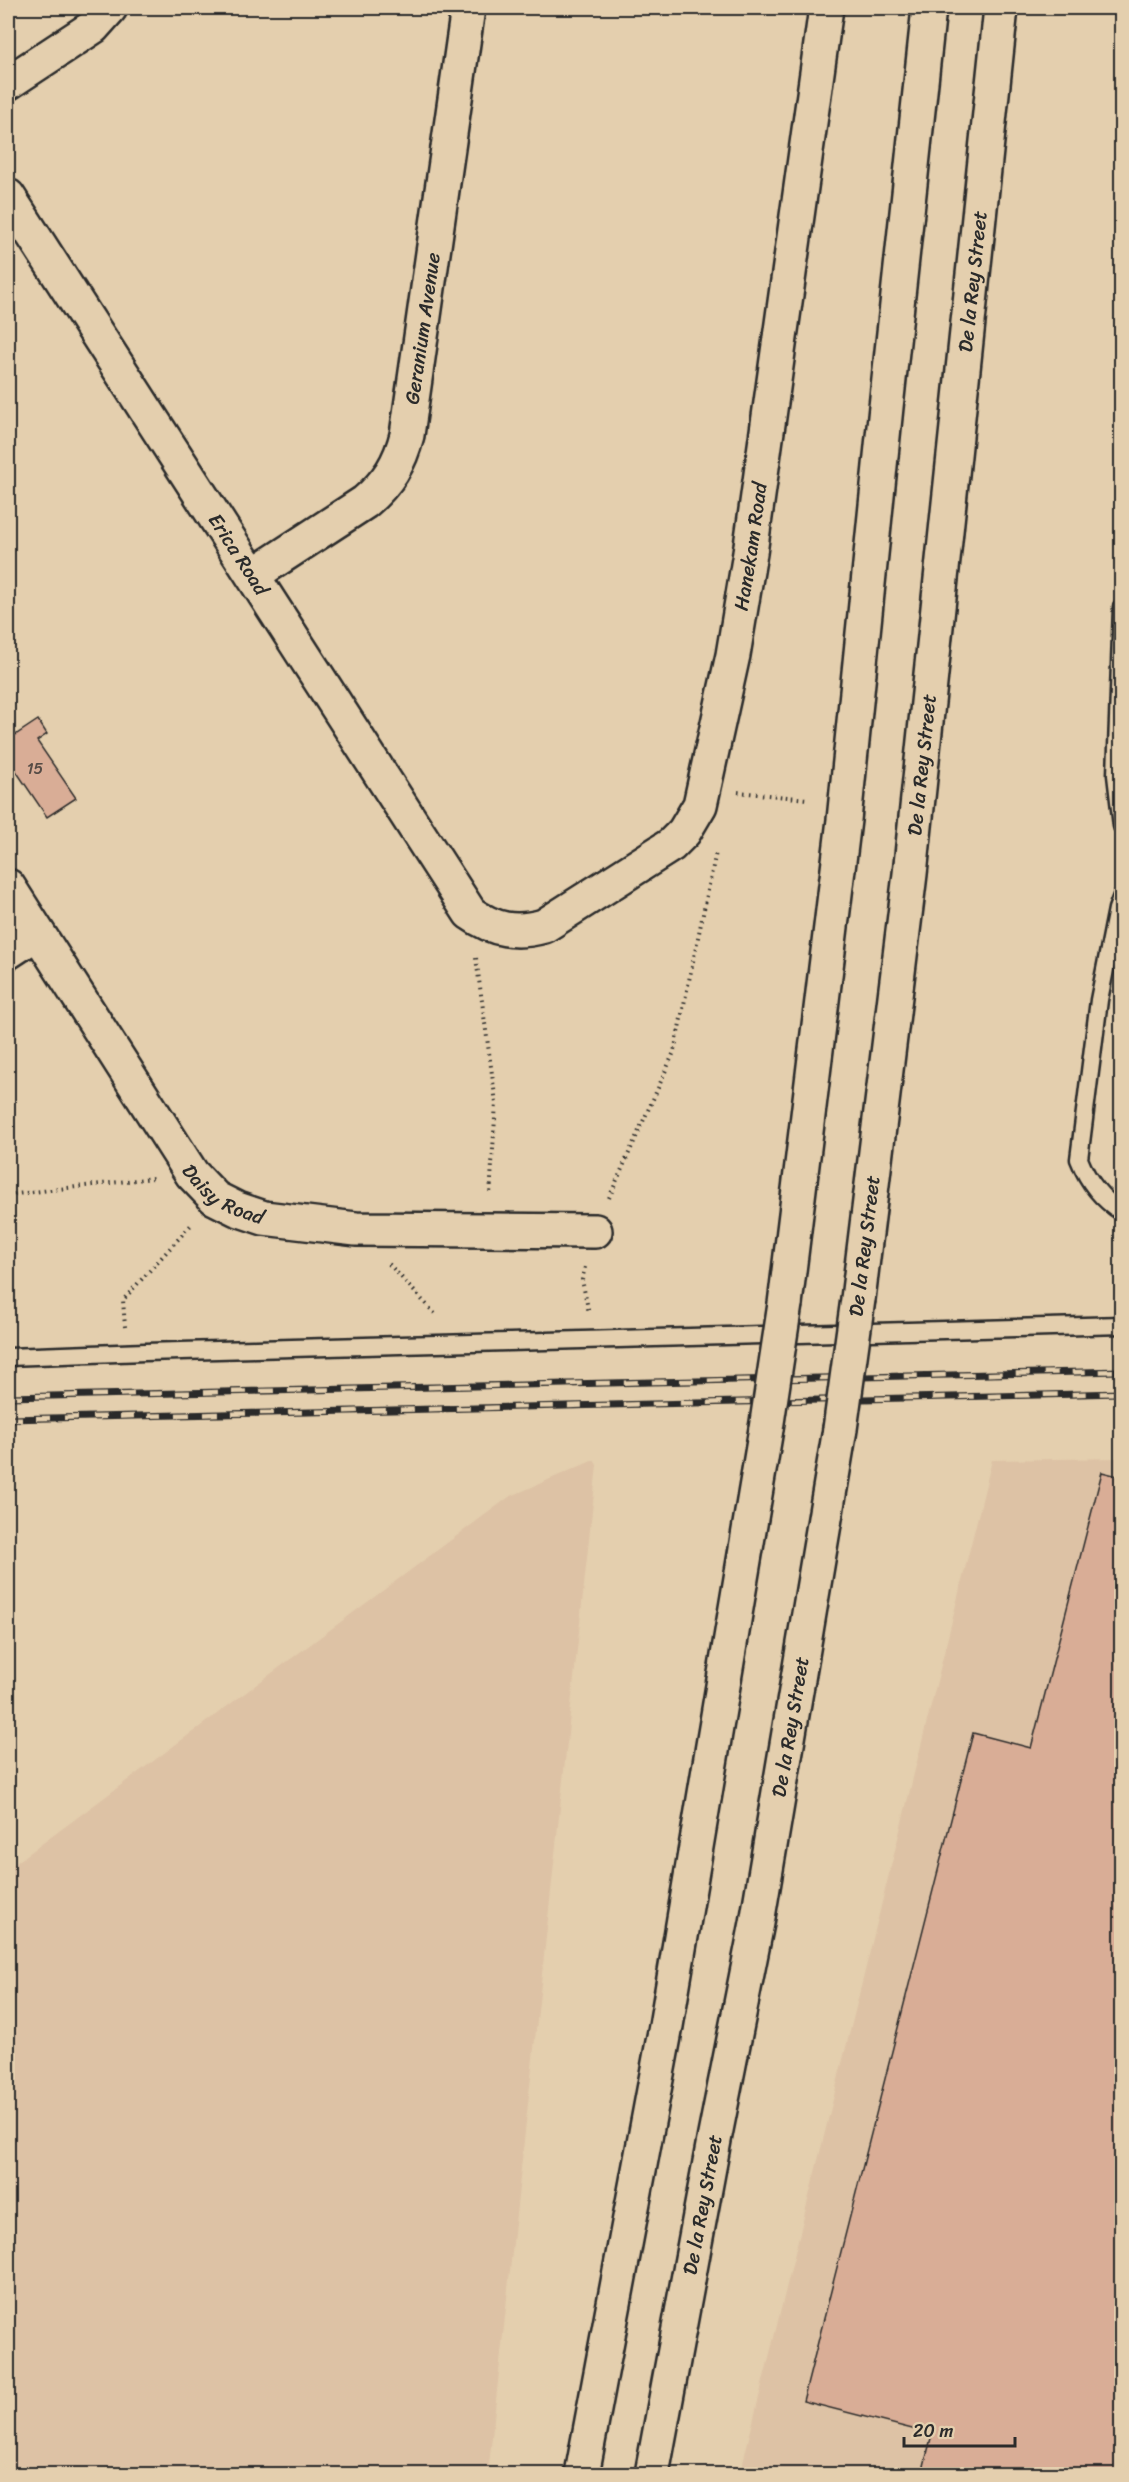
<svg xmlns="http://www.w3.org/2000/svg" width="1129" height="2482" font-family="Sriracha,sans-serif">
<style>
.built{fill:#ddc2a5}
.building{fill:#d9ad96;stroke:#2b2b2b;stroke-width:1.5}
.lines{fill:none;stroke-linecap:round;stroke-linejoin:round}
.lane-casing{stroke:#2b2b2b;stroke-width:21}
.street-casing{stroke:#2b2b2b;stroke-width:38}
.secondary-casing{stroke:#2b2b2b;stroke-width:38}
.path{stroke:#2b2b2b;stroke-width:4;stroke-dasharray:1.5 4.5;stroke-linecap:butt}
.lane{stroke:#e4cfae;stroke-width:16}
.street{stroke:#e4cfae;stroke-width:33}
.secondary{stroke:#e4cfae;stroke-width:33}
.rail-casing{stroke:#2b2b2b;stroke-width:7}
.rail{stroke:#e4cfae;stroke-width:4.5;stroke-dasharray:14;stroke-linecap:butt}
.secondary-bridge-casing{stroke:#2b2b2b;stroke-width:38;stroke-linecap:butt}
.secondary-bridge{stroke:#e4cfae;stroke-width:33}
.labels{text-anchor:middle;stroke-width:4.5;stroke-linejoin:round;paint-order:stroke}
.number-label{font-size:16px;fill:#564c46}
.street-label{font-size:20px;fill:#2b2b2b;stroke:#e4cfae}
</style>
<rect width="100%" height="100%" fill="#e4cfae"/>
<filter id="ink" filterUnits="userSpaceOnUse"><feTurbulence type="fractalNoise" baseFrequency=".0167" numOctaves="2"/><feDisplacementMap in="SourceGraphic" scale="12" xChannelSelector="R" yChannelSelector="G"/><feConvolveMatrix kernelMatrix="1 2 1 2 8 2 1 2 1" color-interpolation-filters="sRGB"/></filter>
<g filter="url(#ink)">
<g class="built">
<path d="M 1121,1458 L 1121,2474 L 740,2474 L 992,1460 Z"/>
<path d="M 594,1460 L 597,1465 L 488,2474 L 8,2474 L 8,1869 L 509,1497 Z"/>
</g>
<g class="building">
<path d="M 38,720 L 47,734 L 37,741 L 76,798 L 47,817 L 8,759 L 8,740 Z"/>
<path d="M 1102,1472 L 1122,1477 L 1122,2454 L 1116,2474 L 922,2474 L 932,2434 L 803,2401 L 973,1733 L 1031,1748 Z"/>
<path d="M 765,2469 L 786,2474 L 764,2474 Z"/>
</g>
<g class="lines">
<g class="lane-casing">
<g id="lane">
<path d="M 1122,607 L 1116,775 L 1122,826"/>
<path d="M 1122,896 L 1117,909 L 1099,1000 L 1079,1159 C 1088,1182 1101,1199 1122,1212"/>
<path d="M 8,1357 L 145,1352 L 1122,1325"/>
</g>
</g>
<g class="street-casing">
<g id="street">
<path d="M 8,83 L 93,27 L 110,8"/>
<path id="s1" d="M 8,196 L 470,913 C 494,930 515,934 544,926 L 671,845 L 684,832 L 700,805 L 733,655 L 750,553 L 826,8"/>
<path id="s2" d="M 253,575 L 365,502 C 388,482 400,463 407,435 L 468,8"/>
<path id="s3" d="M 8,886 L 192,1174 L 215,1198 L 237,1209 L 264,1218 L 356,1229 L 595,1231"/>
<path d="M 8,952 L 37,933"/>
</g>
</g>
<g class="secondary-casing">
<g id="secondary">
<path id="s4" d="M 858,1299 L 910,874 L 1001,8"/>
<path d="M 785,1304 L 844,820 L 886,407 L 929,8"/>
<path d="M 582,2474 L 666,2026 L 766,1429"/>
<path id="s5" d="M 652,2474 L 715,2135 L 757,1923 L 840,1429"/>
</g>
</g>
<g class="path">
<path d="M 738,792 L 807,799"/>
<path d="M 476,958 L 496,1103 L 490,1195"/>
<path d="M 8,1195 L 153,1178"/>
<path d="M 609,1198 L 674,1052 L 716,852"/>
<path d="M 389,1264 L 437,1316"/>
<path d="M 585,1267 L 582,1280 L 589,1313"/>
<path d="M 125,1327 L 123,1300 L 191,1225"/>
</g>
<use href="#lane" class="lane"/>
<use href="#street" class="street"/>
<use href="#secondary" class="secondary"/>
<g class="rail-casing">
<g id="rail">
<path d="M 8,1397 L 1122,1371"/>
<path d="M 8,1419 L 1122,1393"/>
</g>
</g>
<use href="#rail" class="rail"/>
<g class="secondary-bridge-casing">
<g id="secondary-bridge">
<path d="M 766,1429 L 785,1304"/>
<path d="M 840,1429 L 858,1299"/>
</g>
</g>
<use href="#secondary-bridge" class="secondary-bridge"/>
</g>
</g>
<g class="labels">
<g class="number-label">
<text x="35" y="774">15</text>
</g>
<g class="street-label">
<text dy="7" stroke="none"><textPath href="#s4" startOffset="1024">De la Rey Street</textPath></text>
<text dy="7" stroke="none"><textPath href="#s2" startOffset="322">Geranium Avenue</textPath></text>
<text dy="7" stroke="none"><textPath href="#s1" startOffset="1395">Hanekam Road</textPath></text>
<text dy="7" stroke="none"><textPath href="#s1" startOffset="426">Erica Road</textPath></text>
<text dy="7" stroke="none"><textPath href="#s4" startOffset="538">De la Rey Street</textPath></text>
<text dy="7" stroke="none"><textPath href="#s3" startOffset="380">Daisy Road</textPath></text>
<text transform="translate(864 1246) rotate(-83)" y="7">De la Rey Street</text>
<text dy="7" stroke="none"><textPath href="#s5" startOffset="760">De la Rey Street</textPath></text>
<text dy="7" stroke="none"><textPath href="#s5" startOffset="274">De la Rey Street</textPath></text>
</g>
</g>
<rect width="1129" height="2482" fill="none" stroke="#e4cfae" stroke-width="30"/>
<rect x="15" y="15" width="1099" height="2452" fill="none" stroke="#2b2b2b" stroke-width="2" filter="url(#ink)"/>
<path d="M904 2437v9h111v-9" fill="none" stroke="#2b2b2b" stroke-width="3"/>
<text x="913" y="2437" font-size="18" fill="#2b2b2b" stroke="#e4cfae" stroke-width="4.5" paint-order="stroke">20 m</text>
</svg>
